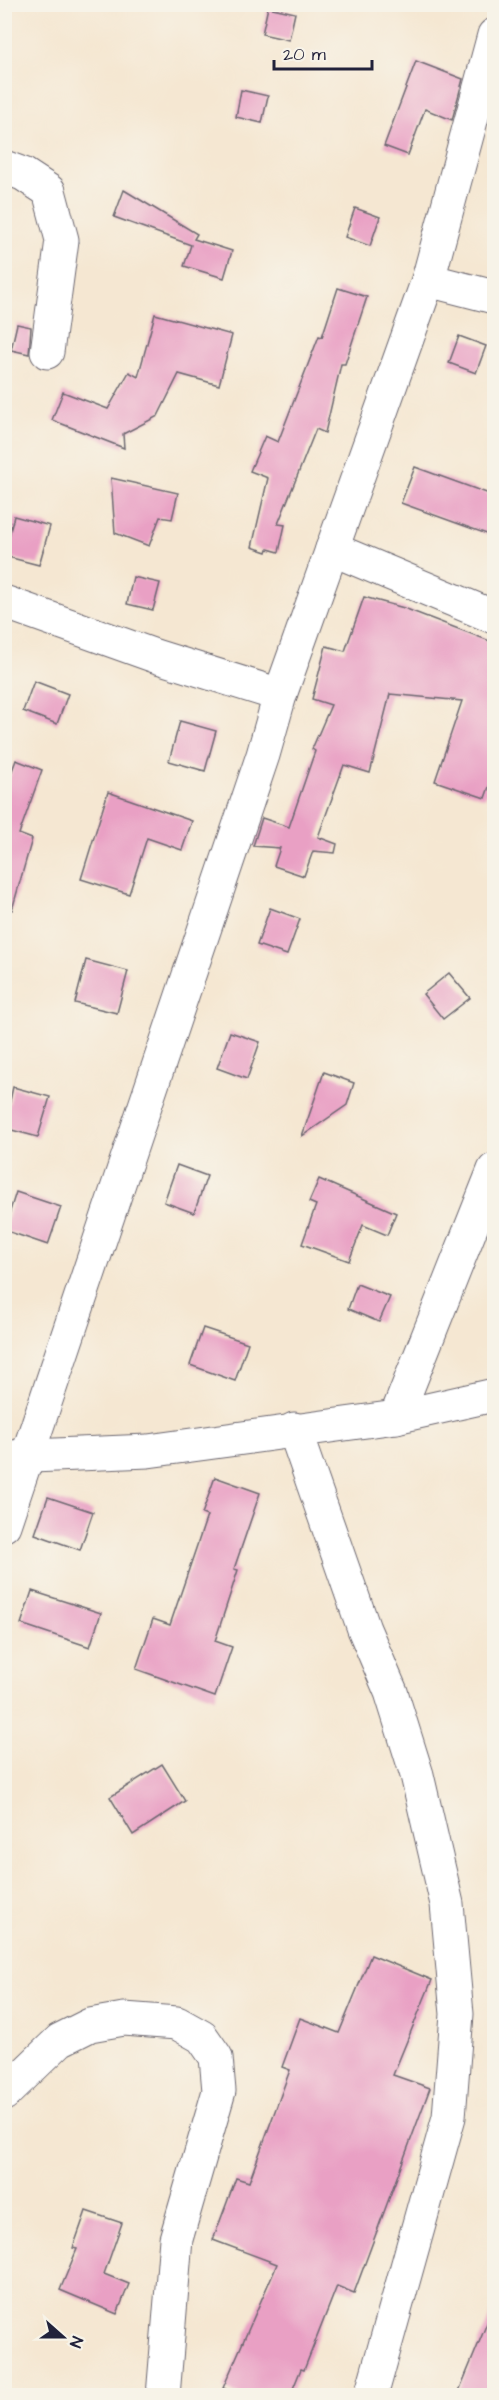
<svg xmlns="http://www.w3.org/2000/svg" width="499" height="2400" font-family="'Architects Daughter',sans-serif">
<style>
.building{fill:#e9a0c4}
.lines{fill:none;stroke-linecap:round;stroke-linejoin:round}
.minor-casing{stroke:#6c6770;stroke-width:35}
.minor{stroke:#fff;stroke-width:33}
</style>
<rect width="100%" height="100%" fill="#f7f3e8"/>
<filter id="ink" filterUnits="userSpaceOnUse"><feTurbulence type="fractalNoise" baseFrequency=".0167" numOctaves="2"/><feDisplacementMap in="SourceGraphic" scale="12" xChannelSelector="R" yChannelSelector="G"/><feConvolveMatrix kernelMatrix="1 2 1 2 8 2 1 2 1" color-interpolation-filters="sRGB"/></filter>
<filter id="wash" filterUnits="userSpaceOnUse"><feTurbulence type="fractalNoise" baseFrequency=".008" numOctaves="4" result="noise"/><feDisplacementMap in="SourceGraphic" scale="24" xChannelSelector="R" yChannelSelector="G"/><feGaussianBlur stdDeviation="1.35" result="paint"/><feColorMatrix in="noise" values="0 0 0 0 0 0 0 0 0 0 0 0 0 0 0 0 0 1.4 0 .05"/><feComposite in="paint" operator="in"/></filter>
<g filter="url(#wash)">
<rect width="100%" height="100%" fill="#f5e7d2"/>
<g id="blocks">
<g class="building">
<path d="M 268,7 L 295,13 L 289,40 L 262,34 Z"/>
<path d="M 416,61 L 463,79 L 452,120 L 425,109 L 408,155 L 384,146 Z"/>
<path d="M 241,90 L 268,96 L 262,123 L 236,117 Z"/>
<path d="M 124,190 L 197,234 L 194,239 L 232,251 L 224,278 L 184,266 L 191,245 L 114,217 Z"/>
<path d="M 355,208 L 380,217 L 370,246 L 345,237 Z"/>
<path d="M 338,288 L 367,297 L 345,364 L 341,364 L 325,433 L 316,429 L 278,524 L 285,525 L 279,552 L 268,549 L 267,552 L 252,547 L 268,478 L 250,471 L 265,436 L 278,442 L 319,336 L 322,337 Z"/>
<path d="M 155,314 L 232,335 L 219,385 L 179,374 L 158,416 L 123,434 L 124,448 L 52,420 L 63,392 L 108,409 L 129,372 L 138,377 Z"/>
<path d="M 17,324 L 31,327 L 29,354 L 11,350 Z"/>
<path d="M 459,336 L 486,346 L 476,373 L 449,363 Z"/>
<path d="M 415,467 L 495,496 L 495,537 L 401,503 Z"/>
<path d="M 111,478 L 178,493 L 172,519 L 160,517 L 149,546 L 115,533 Z"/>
<path d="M 14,516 L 50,526 L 39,565 L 4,556 Z"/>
<path d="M 133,577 L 160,583 L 153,610 L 127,604 Z"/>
<path d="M 364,597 L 404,608 L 495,643 L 495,770 L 485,798 L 435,781 L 462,701 L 390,694 L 370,773 L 344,765 L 318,837 L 337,844 L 335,853 L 313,851 L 304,876 L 274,866 L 280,848 L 253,846 L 262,818 L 289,827 L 315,751 L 312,749 L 331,705 L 312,699 L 326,646 L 345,651 Z"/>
<path d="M 34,681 L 68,694 L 57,724 L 23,711 Z"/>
<path d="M 180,721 L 216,731 L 205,771 L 169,761 Z"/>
<path d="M 16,760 L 42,770 L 19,834 L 32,839 L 12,910 L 4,909 L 4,792 Z"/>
<path d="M 108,792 L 192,821 L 182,850 L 147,838 L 129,894 L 81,879 Z"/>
<path d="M 270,908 L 300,919 L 287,955 L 257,945 Z"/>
<path d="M 86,960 L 128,971 L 117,1013 L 75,1003 Z"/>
<path d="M 449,973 L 470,998 L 443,1019 L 423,994 Z"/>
<path d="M 230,1032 L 260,1042 L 247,1079 L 217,1068 Z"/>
<path d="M 324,1072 L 354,1083 L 347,1105 L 302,1136 Z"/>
<path d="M 13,1087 L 50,1097 L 38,1137 L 4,1128 Z"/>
<path d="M 177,1165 L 207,1176 L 194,1213 L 164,1202 Z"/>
<path d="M 319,1179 L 396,1213 L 387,1235 L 363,1225 L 349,1261 L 302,1244 L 316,1205 L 309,1202 Z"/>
<path d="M 16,1192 L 61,1207 L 48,1245 L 4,1230 Z"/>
<path d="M 357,1284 L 390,1297 L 379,1322 L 348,1309 Z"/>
<path d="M 203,1328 L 248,1343 L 235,1381 L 190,1365 Z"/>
<path d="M 215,1477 L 260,1493 L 234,1569 L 238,1570 L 215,1641 L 232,1647 L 215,1697 L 136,1669 L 153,1619 L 170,1625 L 207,1516 L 202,1514 Z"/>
<path d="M 48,1497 L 93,1512 L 80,1550 L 35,1534 Z"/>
<path d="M 32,1591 L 101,1613 L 90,1647 L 21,1624 Z"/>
<path d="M 162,1764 L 185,1801 L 133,1835 L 110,1797 Z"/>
<path d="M 371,1955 L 432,1980 L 393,2075 L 430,2088 L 354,2293 L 337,2286 L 304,2370 L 301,2369 L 290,2396 L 241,2396 L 223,2388 L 277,2264 L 213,2240 L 236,2178 L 249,2182 L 290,2070 L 282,2067 L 300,2018 L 339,2033 Z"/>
<path d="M 86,2211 L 122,2223 L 104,2274 L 129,2284 L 117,2314 L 60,2290 L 77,2249 L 73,2248 Z"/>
<path d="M 494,2306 L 495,2396 L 457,2396 Z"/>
</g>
</g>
</g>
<g filter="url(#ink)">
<use href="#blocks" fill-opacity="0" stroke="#6c6770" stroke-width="1.5"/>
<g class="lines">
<g class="minor-casing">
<g id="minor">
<path d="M 4,167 L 23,174 L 49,191 L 62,240 L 47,352"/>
<path d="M 428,280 L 494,297"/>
<path d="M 332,549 L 494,617"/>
<path d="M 4,602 L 155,656 L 280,695"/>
<path d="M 396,1417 L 494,1170"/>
<path d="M 294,1429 L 364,1629 L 391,1692 L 417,1775 L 447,1904 L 457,2014 L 449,2117 L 371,2396"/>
<path d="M 9,1457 L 148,1451 L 396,1417 L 494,1395"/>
<path d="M 4,1525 L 263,755 L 280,695 L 428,280 L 494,35"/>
<path d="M 4,2094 L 60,2040 L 90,2025 L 124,2019 L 177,2023 L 202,2037 L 216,2057 L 219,2091 L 176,2239 L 163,2396"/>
</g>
</g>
<use href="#minor" class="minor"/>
</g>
</g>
<rect width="499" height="2400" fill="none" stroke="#f7f3e8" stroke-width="24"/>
<g transform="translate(63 2337) rotate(111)" stroke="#f7f3e8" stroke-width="4.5" paint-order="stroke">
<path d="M0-4.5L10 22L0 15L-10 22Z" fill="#22223b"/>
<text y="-9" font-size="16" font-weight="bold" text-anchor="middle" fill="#22223b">N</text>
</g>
<path d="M274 60v9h98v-9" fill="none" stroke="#22223b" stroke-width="3"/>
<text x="283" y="60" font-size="18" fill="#22223b" stroke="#f7f3e8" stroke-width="4.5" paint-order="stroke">20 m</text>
</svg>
